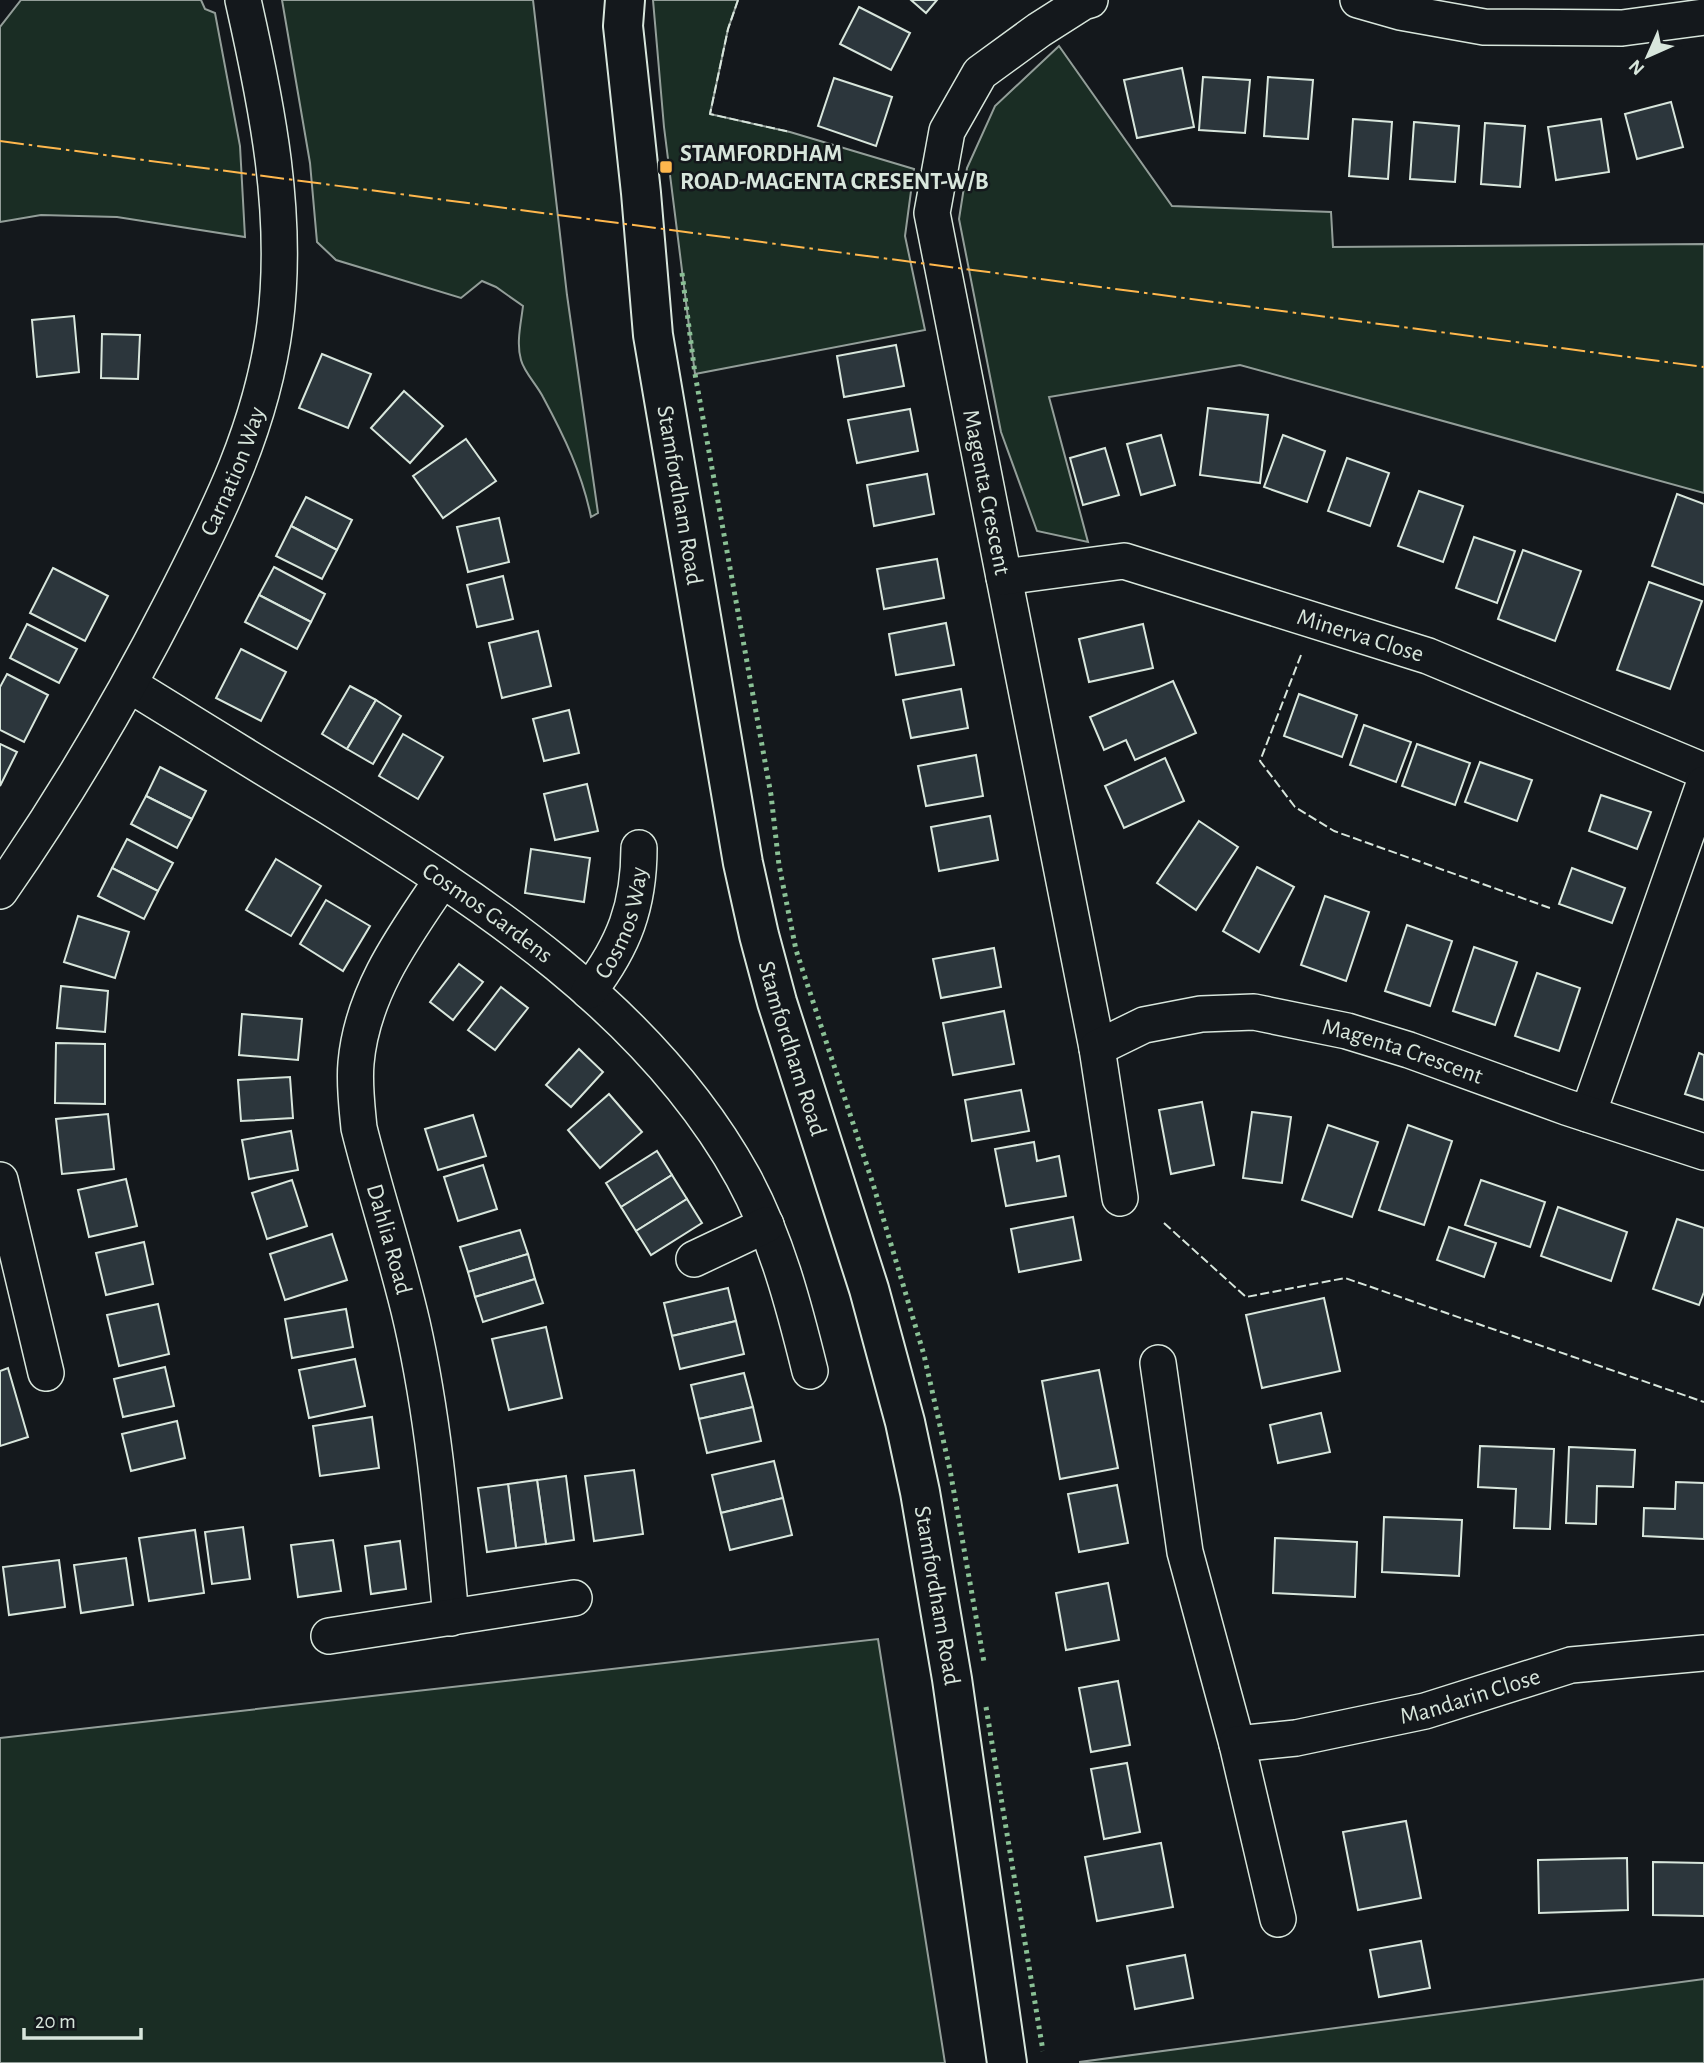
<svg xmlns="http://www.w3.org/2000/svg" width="1704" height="2063" font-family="'Alegreya Sans',sans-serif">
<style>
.green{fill:#1a2d24;stroke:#939e99;stroke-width:2}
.building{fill:#2c363c;stroke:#d8e6dc;stroke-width:2}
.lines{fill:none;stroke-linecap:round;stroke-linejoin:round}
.street-casing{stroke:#d8e6dc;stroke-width:38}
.secondary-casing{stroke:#d8e6dc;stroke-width:42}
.street{stroke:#14181c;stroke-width:35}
.secondary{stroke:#14181c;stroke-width:38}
.hedge{stroke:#8ac095;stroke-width:5;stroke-dasharray:3.5 5;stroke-linecap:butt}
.fence{stroke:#d8e6dc;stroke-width:2;stroke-dasharray:9 3.5;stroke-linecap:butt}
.power{stroke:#ffb74d;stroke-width:2;stroke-dasharray:24 5 3.5 5;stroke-linecap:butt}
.poi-dot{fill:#ffb74d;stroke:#14181c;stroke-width:2.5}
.labels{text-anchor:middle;stroke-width:5;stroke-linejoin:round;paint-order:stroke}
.poi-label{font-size:24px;font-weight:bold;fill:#d8e6dc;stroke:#14181c;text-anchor:start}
.street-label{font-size:24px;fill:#d8e6dc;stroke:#14181c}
</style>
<rect width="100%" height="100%" fill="#14181c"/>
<g class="green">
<path d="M 21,0 L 201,0 L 205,9 L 215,13 L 240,146 L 245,237 L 117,217 L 41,215 L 0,222 L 0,27 Z"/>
<path d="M 282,0 L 533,0 L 567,295 L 598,513 L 591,517 C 582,473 564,436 543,397 C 537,385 524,372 521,360 C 516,343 521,323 523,306 L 496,287 L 482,281 L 461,298 L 336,260 L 317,242 L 310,163 Z"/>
<path d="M 653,0 L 738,0 L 728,29 L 710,114 L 790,132 L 914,169 L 905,236 L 925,330 L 695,374 L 664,127 Z"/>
<path d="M 1059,46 L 1172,206 L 1331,212 L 1333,247 L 1704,244 L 1704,493 L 1240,365 L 1049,397 L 1088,542 L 1037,531 L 1001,432 L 959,219 L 967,168 L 995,106 Z"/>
<path d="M 878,1639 L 945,2063 L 0,2063 L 0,1738 Z"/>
<path d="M 1704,1979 L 1704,2063 L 1080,2063 L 1080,2062 Z"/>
</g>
<g class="building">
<path d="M 911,0 L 937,0 L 926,13 Z"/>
<path d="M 859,7 L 910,33 L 891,70 L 840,44 Z"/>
<path d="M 1182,68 L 1194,127 L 1137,138 L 1124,80 Z"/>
<path d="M 1203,77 L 1250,80 L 1245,133 L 1199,130 Z"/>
<path d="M 1268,77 L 1313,80 L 1308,139 L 1264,136 Z"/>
<path d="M 834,78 L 892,97 L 876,146 L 818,126 Z"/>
<path d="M 1671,102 L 1683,147 L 1637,159 L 1625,114 Z"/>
<path d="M 1353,119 L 1392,122 L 1388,179 L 1349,176 Z"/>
<path d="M 1601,119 L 1609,172 L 1556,180 L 1548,127 Z"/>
<path d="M 1414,122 L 1459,126 L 1455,182 L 1410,179 Z"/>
<path d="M 1485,123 L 1525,126 L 1520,187 L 1481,184 Z"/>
<path d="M 74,316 L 79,372 L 37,377 L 32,320 Z"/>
<path d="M 102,334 L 140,335 L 138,379 L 101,378 Z"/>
<path d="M 896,345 L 904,386 L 844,397 L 837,356 Z"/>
<path d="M 322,354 L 371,374 L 348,428 L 299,408 Z"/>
<path d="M 404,391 L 443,426 L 410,463 L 371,428 Z"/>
<path d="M 1208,408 L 1268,415 L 1260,483 L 1200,475 Z"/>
<path d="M 910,409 L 918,451 L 857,463 L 848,420 Z"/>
<path d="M 1161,435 L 1175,485 L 1141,495 L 1127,444 Z"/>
<path d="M 1283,435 L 1325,451 L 1307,502 L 1264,487 Z"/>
<path d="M 466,439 L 496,481 L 443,518 L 413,476 Z"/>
<path d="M 1105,448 L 1119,495 L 1083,505 L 1070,458 Z"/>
<path d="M 1347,458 L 1389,473 L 1370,526 L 1328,511 Z"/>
<path d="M 927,474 L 934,514 L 874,526 L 867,485 Z"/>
<path d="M 1419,491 L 1463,506 L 1443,562 L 1398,546 Z"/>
<path d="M 1677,494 L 1704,504 L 1704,585 L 1652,566 Z"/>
<path d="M 306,497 L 352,520 L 337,550 L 291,526 Z"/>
<path d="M 499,518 L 509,562 L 468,572 L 457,527 Z"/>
<path d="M 291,526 L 337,550 L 322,579 L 276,556 Z"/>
<path d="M 1474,537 L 1515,551 L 1497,603 L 1456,588 Z"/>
<path d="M 1523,550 L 1581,571 L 1555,641 L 1498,619 Z"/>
<path d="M 937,559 L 944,598 L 884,609 L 877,569 Z"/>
<path d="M 274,567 L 325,594 L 311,622 L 259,595 Z"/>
<path d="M 53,568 L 108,596 L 85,641 L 30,613 Z"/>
<path d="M 503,576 L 513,619 L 477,627 L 467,585 Z"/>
<path d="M 1649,582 L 1702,601 L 1670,689 L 1617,670 Z"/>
<path d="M 259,595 L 311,622 L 297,649 L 245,622 Z"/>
<path d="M 946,623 L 954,665 L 896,675 L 889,634 Z"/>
<path d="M 27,624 L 77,649 L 59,683 L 10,658 Z"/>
<path d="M 1143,624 L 1153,668 L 1089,682 L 1079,639 Z"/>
<path d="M 538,631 L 551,686 L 502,698 L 489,643 Z"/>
<path d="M 241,649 L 286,672 L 261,721 L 216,698 Z"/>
<path d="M 7,674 L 48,695 L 24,742 L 0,730 L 0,687 Z"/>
<path d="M 1173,681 L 1196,733 L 1135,760 L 1126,740 L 1104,750 L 1090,717 Z"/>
<path d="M 350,686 L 376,700 L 347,749 L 322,734 Z"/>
<path d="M 961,689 L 968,728 L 911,738 L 903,700 Z"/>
<path d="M 1299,694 L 1357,715 L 1342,757 L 1284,736 Z"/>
<path d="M 376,700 L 401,716 L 373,764 L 347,749 Z"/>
<path d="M 569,710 L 579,753 L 544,761 L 533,719 Z"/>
<path d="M 1364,725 L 1411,742 L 1396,782 L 1350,765 Z"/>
<path d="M 403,734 L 443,757 L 418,799 L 379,776 Z"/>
<path d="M 0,744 L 17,752 L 0,786 Z"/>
<path d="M 1417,744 L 1470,763 L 1455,805 L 1402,786 Z"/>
<path d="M 976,755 L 983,796 L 926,806 L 918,766 Z"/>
<path d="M 1165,758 L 1184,801 L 1124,828 L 1105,786 Z"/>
<path d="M 1480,762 L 1532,780 L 1517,821 L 1465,802 Z"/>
<path d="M 160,767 L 206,791 L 192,819 L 146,796 Z"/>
<path d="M 587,784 L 598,831 L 555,840 L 544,794 Z"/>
<path d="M 1601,795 L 1651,812 L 1637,849 L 1589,831 Z"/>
<path d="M 146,796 L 192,819 L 177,848 L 131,824 Z"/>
<path d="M 990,816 L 998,860 L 939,871 L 931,827 Z"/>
<path d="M 1199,821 L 1238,847 L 1196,910 L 1157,883 Z"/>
<path d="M 127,839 L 173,863 L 158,891 L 112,868 Z"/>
<path d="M 531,849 L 590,858 L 584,902 L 525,893 Z"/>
<path d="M 276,859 L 321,886 L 291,936 L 246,910 Z"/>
<path d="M 1257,867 L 1294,887 L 1259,952 L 1223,931 Z"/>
<path d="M 112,868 L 158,891 L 144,919 L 98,896 Z"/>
<path d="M 1572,868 L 1625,888 L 1612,923 L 1559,904 Z"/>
<path d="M 1325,896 L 1369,912 L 1346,981 L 1301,965 Z"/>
<path d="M 326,900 L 370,926 L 343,971 L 300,944 Z"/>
<path d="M 78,916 L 129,932 L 115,978 L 64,962 Z"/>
<path d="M 1407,925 L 1452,941 L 1430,1006 L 1385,991 Z"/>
<path d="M 1474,947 L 1517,962 L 1495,1025 L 1453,1011 Z"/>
<path d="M 994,948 L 1001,987 L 941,998 L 933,959 Z"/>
<path d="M 459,964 L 483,982 L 453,1020 L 430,1002 Z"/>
<path d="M 1537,973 L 1580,988 L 1559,1051 L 1515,1036 Z"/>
<path d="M 61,986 L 108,991 L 105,1032 L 57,1028 Z"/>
<path d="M 501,987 L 528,1008 L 495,1050 L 468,1030 Z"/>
<path d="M 1004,1011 L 1014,1064 L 953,1075 L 943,1023 Z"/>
<path d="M 242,1014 L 302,1019 L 298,1060 L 239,1055 Z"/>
<path d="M 56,1043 L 105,1044 L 105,1104 L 55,1103 Z"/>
<path d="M 579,1049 L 603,1072 L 571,1107 L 546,1085 Z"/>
<path d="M 1699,1053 L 1704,1055 L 1704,1100 L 1685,1094 Z"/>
<path d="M 290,1077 L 293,1118 L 241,1121 L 238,1080 Z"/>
<path d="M 1021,1090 L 1029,1131 L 972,1141 L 965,1100 Z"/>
<path d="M 609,1094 L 642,1132 L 600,1168 L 568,1130 Z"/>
<path d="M 1202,1102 L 1214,1165 L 1171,1174 L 1159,1110 Z"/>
<path d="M 1252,1112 L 1291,1117 L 1282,1183 L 1243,1178 Z"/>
<path d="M 108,1114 L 114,1169 L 62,1174 L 56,1119 Z"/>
<path d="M 473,1115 L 486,1156 L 438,1170 L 425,1129 Z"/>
<path d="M 1328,1125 L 1378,1142 L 1352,1217 L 1302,1200 Z"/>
<path d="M 1408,1125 L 1452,1141 L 1424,1225 L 1379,1210 Z"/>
<path d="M 291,1131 L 298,1170 L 249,1179 L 242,1140 Z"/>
<path d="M 1034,1142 L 1037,1161 L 1059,1156 L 1066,1196 L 1006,1206 L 995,1149 Z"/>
<path d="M 657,1151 L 672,1175 L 621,1207 L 606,1183 Z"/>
<path d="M 483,1165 L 497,1209 L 458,1221 L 444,1177 Z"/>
<path d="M 672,1175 L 687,1199 L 636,1231 L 621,1207 Z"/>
<path d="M 126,1179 L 137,1226 L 89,1237 L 78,1190 Z"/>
<path d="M 292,1180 L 307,1226 L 267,1239 L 252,1193 Z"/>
<path d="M 1481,1180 L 1545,1202 L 1530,1247 L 1465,1225 Z"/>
<path d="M 687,1199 L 702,1223 L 651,1255 L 636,1231 Z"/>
<path d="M 1558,1207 L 1627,1232 L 1611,1281 L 1541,1256 Z"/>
<path d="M 1073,1217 L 1081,1260 L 1019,1272 L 1011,1229 Z"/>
<path d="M 1677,1219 L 1704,1228 L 1704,1292 L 1699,1305 L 1653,1289 Z"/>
<path d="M 1449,1227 L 1496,1243 L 1484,1277 L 1437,1260 Z"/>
<path d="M 520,1230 L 528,1254 L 468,1272 L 460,1247 Z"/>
<path d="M 332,1234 L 347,1280 L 285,1300 L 270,1254 Z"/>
<path d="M 144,1242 L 153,1284 L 106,1295 L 96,1253 Z"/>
<path d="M 528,1254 L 535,1279 L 475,1297 L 468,1272 Z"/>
<path d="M 535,1279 L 543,1303 L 483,1322 L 475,1297 Z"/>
<path d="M 728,1288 L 736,1321 L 672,1336 L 664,1303 Z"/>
<path d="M 1324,1298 L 1340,1371 L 1262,1388 L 1246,1315 Z"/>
<path d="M 158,1304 L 169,1354 L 119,1366 L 107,1315 Z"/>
<path d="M 346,1309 L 353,1347 L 292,1358 L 285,1319 Z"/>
<path d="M 736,1321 L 744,1354 L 680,1369 L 672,1336 Z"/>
<path d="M 546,1327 L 562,1398 L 509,1410 L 492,1339 Z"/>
<path d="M 355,1359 L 365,1406 L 309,1418 L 299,1370 Z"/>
<path d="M 165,1367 L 174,1406 L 123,1417 L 114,1379 Z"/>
<path d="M 8,1368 L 28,1437 L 0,1446 L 0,1371 Z"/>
<path d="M 1099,1370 L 1118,1468 L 1060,1479 L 1042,1381 Z"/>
<path d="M 744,1373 L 753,1407 L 699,1419 L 691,1385 Z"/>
<path d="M 753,1407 L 761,1441 L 707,1453 L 699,1419 Z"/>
<path d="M 1321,1413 L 1330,1452 L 1278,1463 L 1270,1425 Z"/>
<path d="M 372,1417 L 379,1468 L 320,1476 L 313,1426 Z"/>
<path d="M 177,1421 L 185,1458 L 131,1471 L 122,1434 Z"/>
<path d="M 1480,1446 L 1554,1449 L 1550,1529 L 1514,1528 L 1516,1489 L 1478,1487 Z"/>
<path d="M 1569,1447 L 1635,1450 L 1633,1487 L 1597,1486 L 1596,1524 L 1566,1523 Z"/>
<path d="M 774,1461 L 783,1498 L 721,1513 L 712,1475 Z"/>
<path d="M 634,1470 L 643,1534 L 594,1541 L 585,1476 Z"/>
<path d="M 566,1476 L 574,1540 L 546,1544 L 537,1480 Z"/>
<path d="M 537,1480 L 546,1544 L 516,1548 L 508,1484 Z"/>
<path d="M 1676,1482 L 1704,1483 L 1704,1539 L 1643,1536 L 1644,1508 L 1675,1509 Z"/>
<path d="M 508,1484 L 516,1548 L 487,1552 L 478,1488 Z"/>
<path d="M 1117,1485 L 1128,1543 L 1079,1552 L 1068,1494 Z"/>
<path d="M 783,1498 L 792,1535 L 730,1550 L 721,1513 Z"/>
<path d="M 1384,1517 L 1462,1520 L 1459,1576 L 1382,1572 Z"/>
<path d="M 243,1527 L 250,1579 L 212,1584 L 205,1532 Z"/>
<path d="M 195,1530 L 204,1593 L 149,1601 L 139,1538 Z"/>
<path d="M 1275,1538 L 1357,1542 L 1355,1597 L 1273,1593 Z"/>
<path d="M 333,1540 L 341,1591 L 298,1597 L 291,1545 Z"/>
<path d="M 400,1541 L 406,1589 L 371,1594 L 365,1546 Z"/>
<path d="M 126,1558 L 133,1605 L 81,1613 L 74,1565 Z"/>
<path d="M 59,1560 L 65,1607 L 9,1615 L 3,1567 Z"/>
<path d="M 1108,1583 L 1119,1640 L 1066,1650 L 1056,1593 Z"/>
<path d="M 1118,1681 L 1130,1745 L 1091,1752 L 1079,1688 Z"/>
<path d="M 1127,1763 L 1140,1832 L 1104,1839 L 1091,1769 Z"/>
<path d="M 1406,1821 L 1421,1898 L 1358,1910 L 1343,1832 Z"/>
<path d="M 1161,1843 L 1173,1907 L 1097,1921 L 1085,1857 Z"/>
<path d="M 1627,1858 L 1628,1910 L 1539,1913 L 1538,1860 Z"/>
<path d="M 1653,1862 L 1704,1863 L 1704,1916 L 1653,1915 Z"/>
<path d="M 1421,1941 L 1430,1988 L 1379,1997 L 1370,1950 Z"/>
<path d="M 1185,1955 L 1193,1998 L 1135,2009 L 1127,1966 Z"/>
</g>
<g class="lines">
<g class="street-casing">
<g id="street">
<path id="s1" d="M 1090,0 L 1083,2 L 1039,30 L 980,73 L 947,131 L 932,213 L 1097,1048"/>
<path d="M 1358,0 L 1400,12 L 1484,27 L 1622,28 L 1704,17"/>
<path id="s2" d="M 1004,577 L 1124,561 L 1428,656 L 1704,771"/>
<path id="s3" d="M 130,685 C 195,725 259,765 324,804 C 481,901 651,1010 743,1177 C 776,1237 794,1306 810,1371"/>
<path id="s4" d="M 442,880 C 404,936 362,993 356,1063 C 354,1085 357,1107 359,1128 C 375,1193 397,1257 412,1323 C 434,1420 442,1519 451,1618"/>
<path id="s5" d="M 0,891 C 64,799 122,701 173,601 C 219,511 262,426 275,324 C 289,215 267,106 243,0"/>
<path id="s6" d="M 589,991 C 624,945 639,906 639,848"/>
<path d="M 1588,1114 L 1704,784"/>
<path d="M 0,1180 L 46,1373"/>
<path id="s7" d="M 1120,1198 L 1097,1048 L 1144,1025 L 1201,1014 L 1254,1012 L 1347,1031 L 1409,1050 L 1566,1107 L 1704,1152"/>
<path d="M 694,1259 L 766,1225"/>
<path d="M 1158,1363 L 1185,1552 L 1237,1744"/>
<path d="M 329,1636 L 574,1598"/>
<path id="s8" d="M 1278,1919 L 1237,1744 L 1296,1738 L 1425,1711 L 1571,1665 L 1704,1653"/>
</g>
</g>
<g class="secondary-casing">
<g id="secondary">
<path id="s9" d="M 625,0 L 623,26 L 641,193 L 653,335 L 743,863 L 759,935 L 777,1002 L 869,1289 L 905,1422 L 920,1492 L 952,1679 L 1007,2063"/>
</g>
</g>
<use href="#street" class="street"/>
<use href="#secondary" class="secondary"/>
<g class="hedge">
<path d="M 682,273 L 695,374 L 771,795 L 779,865 L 796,950 L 873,1184 L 924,1355 L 950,1470 L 984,1662"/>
<path d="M 986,1707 L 1043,2051"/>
</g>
<g class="fence">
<path d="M 738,0 L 728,29 L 710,114 L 790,132"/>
<path d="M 1301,655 L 1260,761 L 1295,807 L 1334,831 L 1550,908"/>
<path d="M 1164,1223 L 1246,1297 L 1345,1278 L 1704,1402"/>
</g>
<path class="power" d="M 0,141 L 1704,367"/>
</g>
<rect class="poi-dot" x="659" y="160" width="14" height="14" rx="3.5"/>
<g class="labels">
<g class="poi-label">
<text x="680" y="161">STAMFORDHAM<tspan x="680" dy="28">ROAD-MAGENTA CRESENT-W/B</tspan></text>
</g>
<g class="street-label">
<text dy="8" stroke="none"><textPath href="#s5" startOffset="481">Carnation Way</textPath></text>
<text dy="8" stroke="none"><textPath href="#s1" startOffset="567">Magenta Crescent</textPath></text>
<text dy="8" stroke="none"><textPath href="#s9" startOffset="499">Stamfordham Road</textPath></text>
<text dy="8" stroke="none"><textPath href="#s2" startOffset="369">Minerva Close</textPath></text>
<text dy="8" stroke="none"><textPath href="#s3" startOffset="424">Cosmos Gardens</textPath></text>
<text dy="8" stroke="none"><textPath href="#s6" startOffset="77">Cosmos Way</textPath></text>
<text dy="8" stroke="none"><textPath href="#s9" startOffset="1064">Stamfordham Road</textPath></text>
<text dy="8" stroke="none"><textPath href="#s7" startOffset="469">Magenta Crescent</textPath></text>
<text dy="8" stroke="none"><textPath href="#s4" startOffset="385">Dahlia Road</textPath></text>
<text dy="8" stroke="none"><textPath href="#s9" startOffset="1631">Stamfordham Road</textPath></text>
<text dy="8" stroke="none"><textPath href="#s8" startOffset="418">Mandarin Close</textPath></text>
</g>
</g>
<g transform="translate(1648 56) rotate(225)" stroke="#14181c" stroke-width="5" paint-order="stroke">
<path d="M0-5L12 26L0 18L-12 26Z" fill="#d8e6dc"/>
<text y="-10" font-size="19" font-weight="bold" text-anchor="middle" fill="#d8e6dc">N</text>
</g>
<path d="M24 2028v10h117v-10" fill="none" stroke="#d8e6dc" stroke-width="3.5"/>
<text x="35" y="2028" font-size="21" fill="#d8e6dc" stroke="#14181c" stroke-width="5" paint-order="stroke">20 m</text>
</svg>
